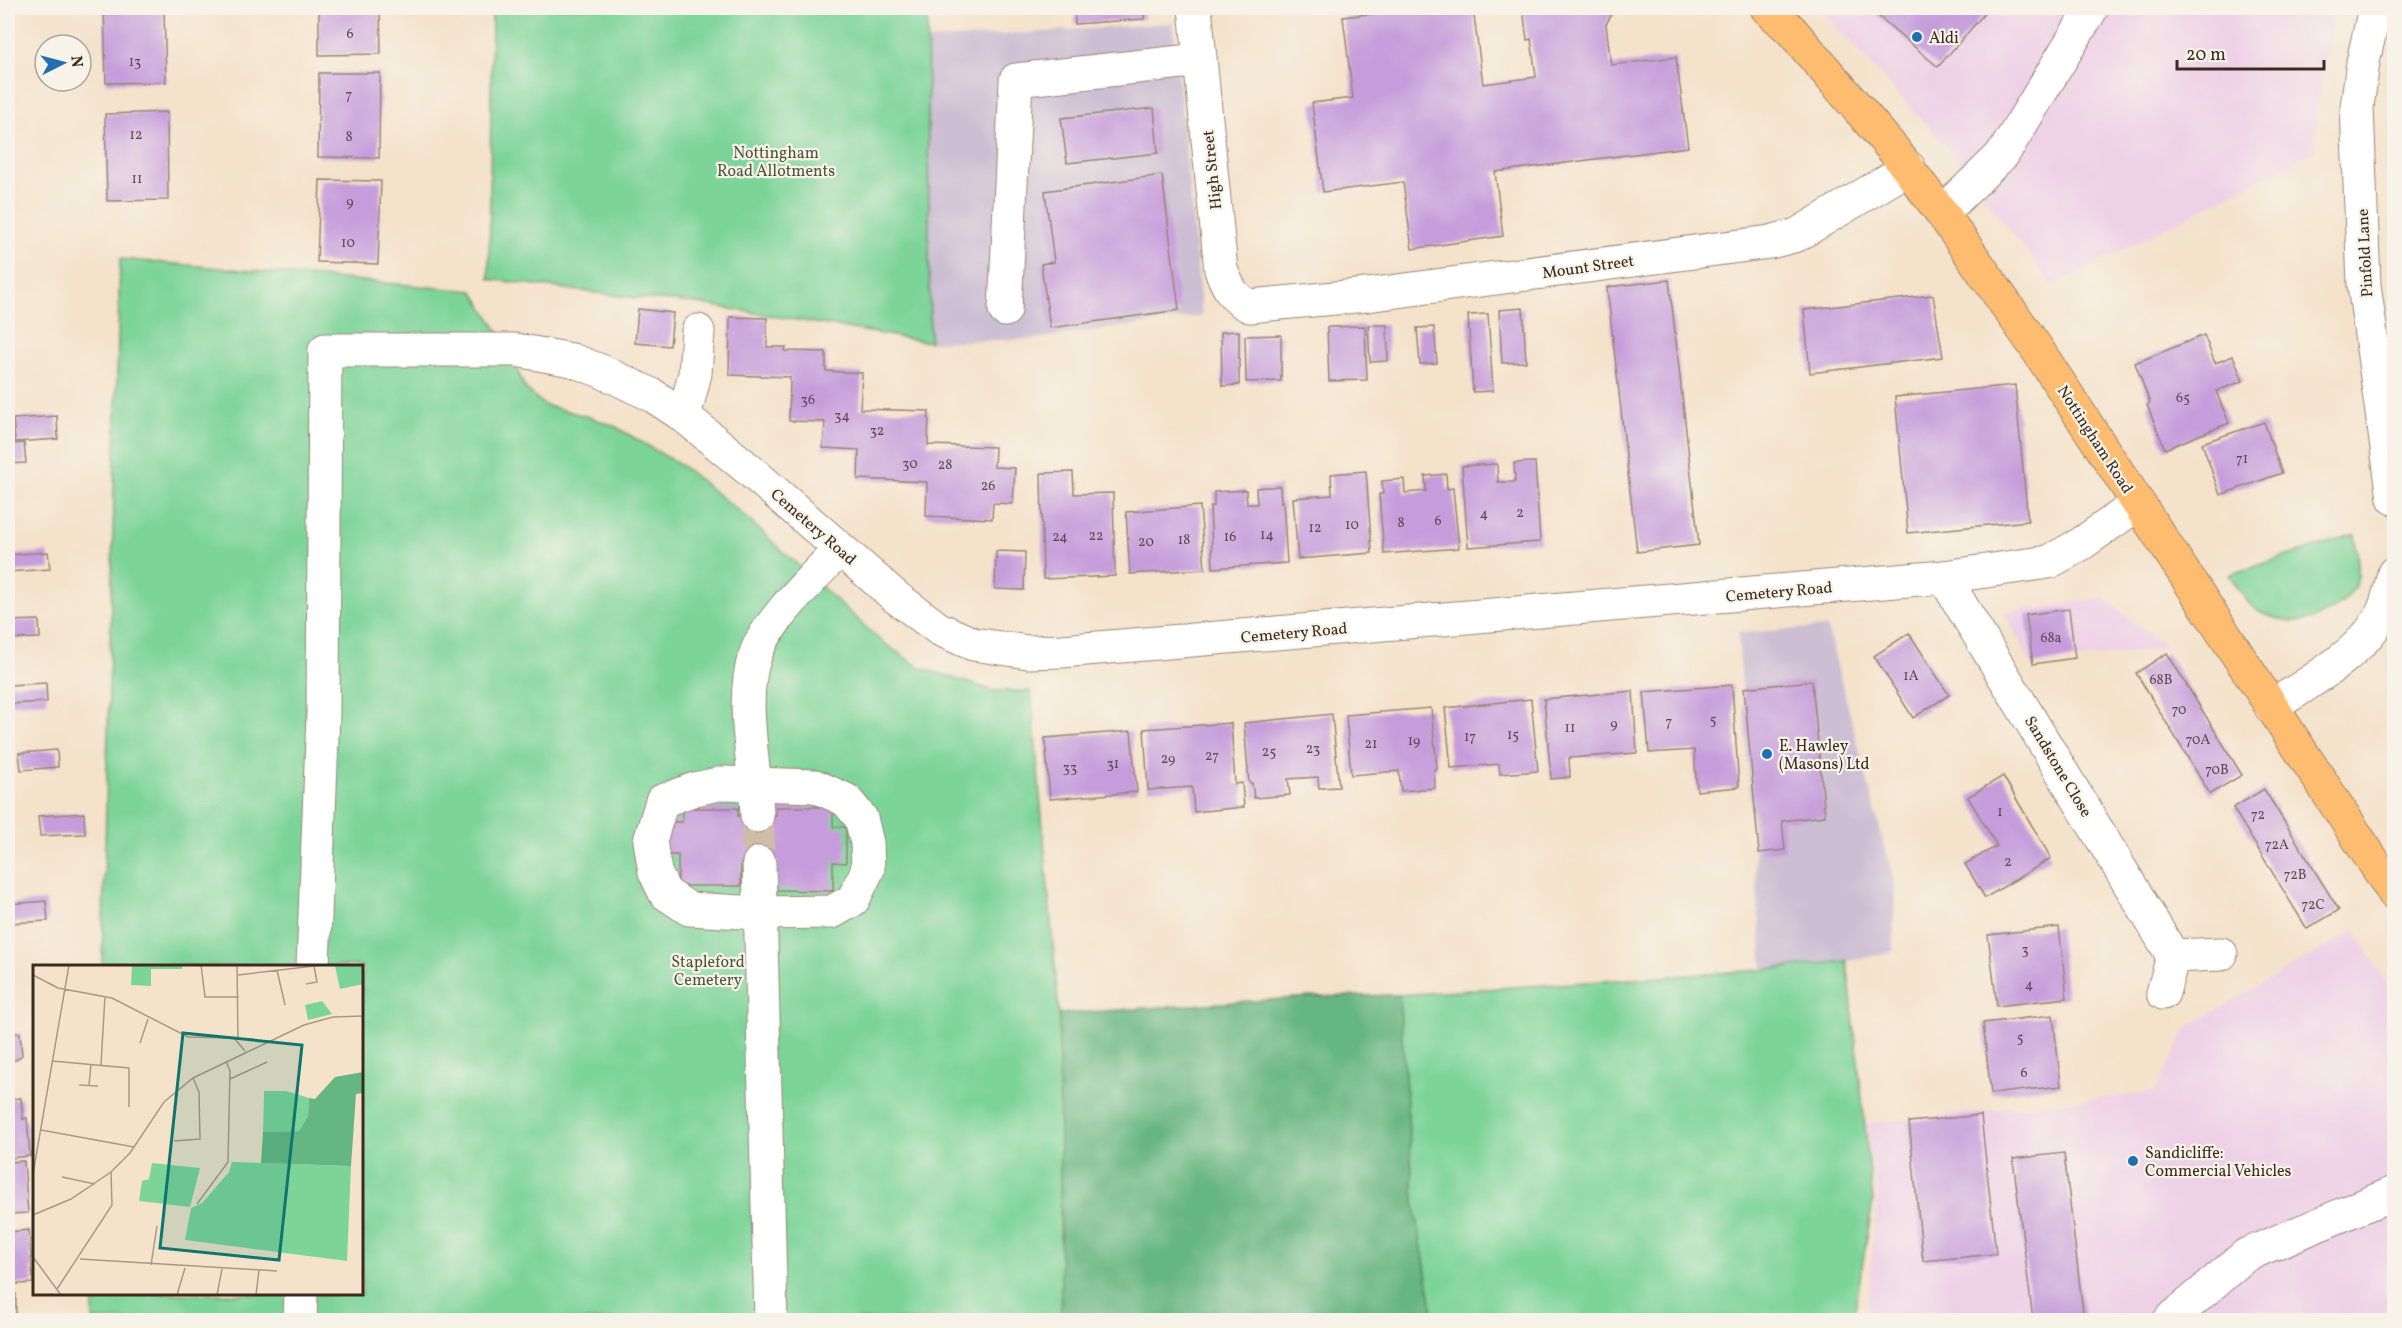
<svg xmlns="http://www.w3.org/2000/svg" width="2402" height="1328" font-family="Vollkorn,serif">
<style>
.built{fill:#eed0e7}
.industrial{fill:#ccbed3}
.green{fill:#7dd499;stroke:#5c7f5c;stroke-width:1.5}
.forest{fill:#66b681;stroke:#507050;stroke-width:1.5}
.building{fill:#c69ddb}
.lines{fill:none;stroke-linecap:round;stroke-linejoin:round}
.minor-tunnel{stroke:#cfbda8;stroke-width:33;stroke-dasharray:33 16;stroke-linecap:butt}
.minor-casing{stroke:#988674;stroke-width:35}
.major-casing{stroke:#988674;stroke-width:35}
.minor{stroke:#fff;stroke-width:33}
.major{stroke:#fdbc6f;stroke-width:33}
.poi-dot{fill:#1f6fb2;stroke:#f7f3e8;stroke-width:2}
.labels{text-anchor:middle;stroke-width:4.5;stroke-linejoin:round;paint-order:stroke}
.number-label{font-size:14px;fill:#5e474d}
.poi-label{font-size:16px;fill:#3b2a1e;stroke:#f7f3e8;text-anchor:start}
.park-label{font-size:16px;fill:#4c543d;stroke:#f7f3e8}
.street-label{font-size:16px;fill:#3b2a1e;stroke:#f7f3e8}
.inset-road{fill:none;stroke:#aa9885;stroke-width:1.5}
.view{fill:#0f766e;fill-opacity:0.15;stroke:#0f766e;stroke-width:3}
.inset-edge{fill:none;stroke:#3b2a1e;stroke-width:3}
</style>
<rect width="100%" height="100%" fill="#f7f3e8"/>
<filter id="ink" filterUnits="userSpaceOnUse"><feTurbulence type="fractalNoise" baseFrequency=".0167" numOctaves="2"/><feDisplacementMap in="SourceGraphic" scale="12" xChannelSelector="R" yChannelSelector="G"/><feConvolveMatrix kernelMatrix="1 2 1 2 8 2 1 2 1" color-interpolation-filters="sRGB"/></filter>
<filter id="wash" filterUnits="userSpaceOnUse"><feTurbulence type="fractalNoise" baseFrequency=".008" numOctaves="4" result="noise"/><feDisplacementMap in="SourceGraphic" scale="24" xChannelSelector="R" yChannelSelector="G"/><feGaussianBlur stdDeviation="1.35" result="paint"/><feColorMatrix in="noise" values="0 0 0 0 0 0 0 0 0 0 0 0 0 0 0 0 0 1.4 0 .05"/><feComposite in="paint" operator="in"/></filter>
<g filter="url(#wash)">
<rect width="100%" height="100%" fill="#f4e2ca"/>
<g class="built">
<path d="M 1818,8 L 2335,8 L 2317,108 L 2315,151 L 2053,286 L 1938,137 Z"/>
<path d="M 2104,598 L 2167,648 L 2032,665 L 2004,613 Z"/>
<path d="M 2355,930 L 2394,996 L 2394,1320 L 1866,1320 L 1877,1198 L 1866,1124 L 2155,1092 L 2188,1027 Z"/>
</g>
<g class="industrial">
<path d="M 1173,23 L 1202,316 L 1035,339 L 930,342 L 927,40 Z"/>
<path d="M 1827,627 L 1895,886 L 1893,952 L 1847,961 L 1763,970 L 1738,633 Z"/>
</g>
<g class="green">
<path d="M 492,8 L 927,8 L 930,342 L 695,303 L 636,298 L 489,279 Z"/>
<path d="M 120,259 L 473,291 L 506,344 L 525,388 L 544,405 L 593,418 L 616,427 L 682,466 L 741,513 L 880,640 L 919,667 L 994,691 L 1031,691 L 1059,1014 L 1061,1320 L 93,1320 L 93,1294 L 362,1294 L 362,966 L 102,966 Z"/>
<path d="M 2355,534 C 2356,547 2359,563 2358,576 C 2354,599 2324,618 2303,621 C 2289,622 2270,618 2258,611 C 2246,604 2237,585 2229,575 Z"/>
<path d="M 1847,961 L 1873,1201 L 1853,1320 L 1434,1320 L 1414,1201 L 1399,995 L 1763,970 Z"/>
</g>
<path class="forest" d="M 1399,995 L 1414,1201 L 1434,1320 L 1061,1320 L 1059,1014 L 1312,997 Z"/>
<g id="blocks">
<g class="building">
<path d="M 104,8 L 164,8 L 166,82 L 106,83 Z"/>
<path d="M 319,8 L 380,8 L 381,54 L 319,55 Z"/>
<path d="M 1074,8 L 1144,8 L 1144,19 L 1075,24 Z"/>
<path d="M 1420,8 L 1473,8 L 1483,84 L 1536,77 L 1531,39 L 1527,40 L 1523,8 L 1613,8 L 1615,9 L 1606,24 L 1611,65 L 1676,57 L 1688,147 L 1495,172 L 1503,236 L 1412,249 L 1403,182 L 1323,192 L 1312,103 L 1353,98 L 1343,17 Z"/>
<path d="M 1869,8 L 1989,8 L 1938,67 Z"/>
<path d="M 319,73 L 380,73 L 379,158 L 318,157 Z"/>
<path d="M 1154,108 L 1158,153 L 1067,163 L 1061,118 Z"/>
<path d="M 167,112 L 168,200 L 107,201 L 105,114 Z"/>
<path d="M 1162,175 L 1179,310 L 1050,328 L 1041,264 L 1054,262 L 1045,191 Z"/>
<path d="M 320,180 L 381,181 L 378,264 L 317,262 Z"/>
<path d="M 1669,280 L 1699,545 L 1637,552 L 1607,287 Z"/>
<path d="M 1933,295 L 1943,357 L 1810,373 L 1804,310 Z"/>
<path d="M 1523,308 L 1526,362 L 1502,363 L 1499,310 Z"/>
<path d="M 638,309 L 673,313 L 670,346 L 635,343 Z"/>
<path d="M 1488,314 L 1493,391 L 1473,392 L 1468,315 Z"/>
<path d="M 730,317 L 767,318 L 767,347 L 786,347 L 785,351 L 826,352 L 826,371 L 862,373 L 860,409 L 929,411 L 928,445 L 995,447 L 994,467 L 1015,468 L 1013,504 L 993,503 L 992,519 L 926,516 L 927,482 L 858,479 L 859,450 L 823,448 L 825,422 L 789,421 L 790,377 L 729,375 Z"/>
<path d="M 1368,325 L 1387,325 L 1388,361 L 1370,362 Z"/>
<path d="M 1365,326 L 1367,380 L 1329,381 L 1327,327 Z"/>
<path d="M 1434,327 L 1437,363 L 1420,364 L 1417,328 Z"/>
<path d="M 1239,331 L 1239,385 L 1222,386 L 1221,332 Z"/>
<path d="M 1281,335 L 1281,381 L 1246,382 L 1245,336 Z"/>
<path d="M 2204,335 L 2215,363 L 2233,356 L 2243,381 L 2216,391 L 2229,423 L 2165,449 L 2147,405 L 2150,403 L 2135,363 Z"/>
<path d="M 2015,385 L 2028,521 L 1908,533 L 1895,397 Z"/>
<path d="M 57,416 L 58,439 L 15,442 L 13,419 Z"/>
<path d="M 2264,422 L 2282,473 L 2220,495 L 2202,443 Z"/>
<path d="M 24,443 L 26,463 L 8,464 L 8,444 Z"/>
<path d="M 1535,462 L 1540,542 L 1468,547 L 1462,466 L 1497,464 L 1498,482 L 1515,482 L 1514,463 Z"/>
<path d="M 1366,471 L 1372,553 L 1298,559 L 1293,498 L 1332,495 L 1331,474 Z"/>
<path d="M 1073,472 L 1074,494 L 1113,493 L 1115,576 L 1043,579 L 1041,473 Z"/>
<path d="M 1446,474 L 1447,489 L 1453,488 L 1459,548 L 1384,554 L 1379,494 L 1383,494 L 1382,481 L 1404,479 L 1405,493 L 1426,491 L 1425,476 Z"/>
<path d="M 1280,486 L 1281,502 L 1283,501 L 1287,563 L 1213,568 L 1210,507 L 1214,506 L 1214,492 L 1246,490 L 1247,504 L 1257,504 L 1256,488 Z"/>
<path d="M 1200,506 L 1205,569 L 1130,574 L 1126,512 Z"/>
<path d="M 996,551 L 1025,552 L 1024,590 L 995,589 Z"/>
<path d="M 48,552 L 50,569 L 8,572 L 8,555 Z"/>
<path d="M 2069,609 L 2075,658 L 2033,664 L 2026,615 Z"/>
<path d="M 39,620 L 40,638 L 8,639 L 8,621 Z"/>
<path d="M 1909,633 L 1949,695 L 1913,718 L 1874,656 Z"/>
<path d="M 2167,653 L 2242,775 L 2210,794 L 2136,673 Z"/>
<path d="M 1812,681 L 1825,816 L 1782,821 L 1785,850 L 1759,853 L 1744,688 Z"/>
<path d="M 46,683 L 47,702 L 8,704 L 8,685 Z"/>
<path d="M 1732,685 L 1739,787 L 1697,791 L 1694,750 L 1649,753 L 1644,692 Z"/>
<path d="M 1633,691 L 1637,753 L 1569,758 L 1570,777 L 1551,779 L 1544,699 Z"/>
<path d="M 1531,699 L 1538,771 L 1500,774 L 1499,764 L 1451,768 L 1445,708 Z"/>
<path d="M 1431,708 L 1437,768 L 1434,769 L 1435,788 L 1401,791 L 1399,771 L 1351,775 L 1346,715 Z"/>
<path d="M 1332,714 L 1339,787 L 1319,788 L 1318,777 L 1288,779 L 1290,795 L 1254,798 L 1252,783 L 1249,783 L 1244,723 Z"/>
<path d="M 1231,723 L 1235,784 L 1242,783 L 1244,807 L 1194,812 L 1192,787 L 1148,790 L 1144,729 Z"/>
<path d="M 1131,731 L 1137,792 L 1050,799 L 1045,738 Z"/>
<path d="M 57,750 L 58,767 L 21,770 L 19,753 Z"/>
<path d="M 2003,776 L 2051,858 L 1985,898 L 1965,864 L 1997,846 L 1968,797 Z"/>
<path d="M 2264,789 L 2339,910 L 2307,929 L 2233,808 Z"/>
<path d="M 776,807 L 833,807 L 833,827 L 846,827 L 846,863 L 833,862 L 833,891 L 775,890 L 775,863 L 741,863 L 741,886 L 678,886 L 678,855 L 665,855 L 665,822 L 682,822 L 682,808 L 738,808 L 738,816 L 776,816 Z"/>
<path d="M 84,813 L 85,834 L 40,836 L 38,816 Z"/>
<path d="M 46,901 L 48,921 L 8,923 L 8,904 Z"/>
<path d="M 2059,927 L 2067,998 L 1997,1006 L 1988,935 Z"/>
<path d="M 2053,1015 L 2061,1086 L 1991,1094 L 1983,1023 Z"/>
<path d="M 20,1033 L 22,1055 L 16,1060 L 8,1060 L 8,1034 Z"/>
<path d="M 21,1098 L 23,1119 L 27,1118 L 30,1156 L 8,1158 L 8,1099 Z"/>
<path d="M 1981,1115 L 1996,1254 L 1923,1261 L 1909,1122 Z"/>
<path d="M 2064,1153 L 2084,1320 L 2033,1320 L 2013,1159 Z"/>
<path d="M 24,1161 L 28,1213 L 8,1214 L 8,1162 Z"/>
<path d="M 29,1230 L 33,1283 L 8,1285 L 8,1232 Z"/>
<rect x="8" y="1294" width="8" height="24"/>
</g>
</g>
</g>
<g filter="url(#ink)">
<use href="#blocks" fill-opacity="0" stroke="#988674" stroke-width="1.5"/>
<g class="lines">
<path class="minor-tunnel" d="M 757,816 L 759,863"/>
<g class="minor-casing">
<g id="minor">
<path d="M 1195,8 L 1221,270 C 1228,287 1233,299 1250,306 L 1367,295 L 1770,242 L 1797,235 L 1909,168"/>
<path d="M 2375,8 L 2363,62 L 2357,107 L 2364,285 L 2394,498"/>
<path d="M 1942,213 L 2003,154 L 2092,8"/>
<path d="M 1005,310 L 1016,80 L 1200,60"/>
<path d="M 684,416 L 695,374 L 698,331"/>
<path d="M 1944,577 L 2173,956"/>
<path d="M 2271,707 C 2307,684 2368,650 2384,609 C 2389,598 2391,585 2394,573"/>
<path d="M 723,783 L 815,786 L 846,800 L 861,818 L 867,843 L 868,869 L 853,900 L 832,912 L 760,913 L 689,909 L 665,893 L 655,872 L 650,841 L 662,801 L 695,789 Z"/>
<path d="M 757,816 C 756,768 739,701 755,656 C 766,622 815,576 840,549"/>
<path d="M 759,863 L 771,1320"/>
<path d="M 313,966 L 323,714 L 325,350 L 516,350 L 572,360 L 601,371 L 652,395 L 684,416 L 753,473 L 897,598 L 939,629 L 973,644 L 1028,652 L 1062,651 L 1944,577 L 2049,562 L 2081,544 L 2138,504"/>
<path d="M 2163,993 L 2173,956 L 2221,954"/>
<path d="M 300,1320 L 301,1294"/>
<path d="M 2170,1320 L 2246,1255 L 2394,1193"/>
</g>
</g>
<g class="major-casing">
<path id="major" d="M 1767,8 L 1791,30 L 1892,148 L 1942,213 L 2037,349 L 2394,893"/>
</g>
<use href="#minor" class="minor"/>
<use href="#major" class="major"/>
</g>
</g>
<g class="poi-dot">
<circle cx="1917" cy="37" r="6"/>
<circle cx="1767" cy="754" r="6"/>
<circle cx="2133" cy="1161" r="6"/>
</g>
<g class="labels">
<g class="number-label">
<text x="350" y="38">6</text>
<text x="135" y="66">13</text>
<text x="349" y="99">7</text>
<text x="136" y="139">12</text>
<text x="349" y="141">8</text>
<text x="137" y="183">11</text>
<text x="350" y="206">9</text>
<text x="348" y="247">10</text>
<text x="2183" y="402">65</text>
<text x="808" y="404">36</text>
<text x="842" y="420">34</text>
<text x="877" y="435">32</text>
<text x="2242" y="463">71</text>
<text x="910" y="468">30</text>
<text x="945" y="469">28</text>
<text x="988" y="490">26</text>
<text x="1520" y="517">2</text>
<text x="1484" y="518">4</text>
<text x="1438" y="525">6</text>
<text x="1401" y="527">8</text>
<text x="1352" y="529">10</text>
<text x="1315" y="532">12</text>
<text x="1267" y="539">14</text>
<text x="1096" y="540">22</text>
<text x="1060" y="541">24</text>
<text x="1230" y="541">16</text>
<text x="1184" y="544">18</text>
<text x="1146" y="546">20</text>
<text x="2051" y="642">68a</text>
<text x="1911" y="680">1A</text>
<text x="2161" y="684">68B</text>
<text x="2179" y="714">70</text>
<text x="1713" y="724">5</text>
<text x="1669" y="726">7</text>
<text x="1614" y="728">9</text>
<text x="1570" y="732">11</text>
<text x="1513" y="739">15</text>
<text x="1470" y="741">17</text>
<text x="2198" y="744">70A</text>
<text x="1414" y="745">19</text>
<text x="1371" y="748">21</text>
<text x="1313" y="753">23</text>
<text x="1269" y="756">25</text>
<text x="1212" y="760">27</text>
<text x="1168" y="763">29</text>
<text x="1113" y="768">31</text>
<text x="1070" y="772">33</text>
<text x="2217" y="774">70B</text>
<text x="2000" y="816">1</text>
<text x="2258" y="819">72</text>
<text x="2277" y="849">72A</text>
<text x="2008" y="866">2</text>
<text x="2295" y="879">72B</text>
<text x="2313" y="909">72C</text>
<text x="2025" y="954">3</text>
<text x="2029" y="989">4</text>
<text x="2020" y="1042">5</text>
<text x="2024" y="1077">6</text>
</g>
<g class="poi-label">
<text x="1929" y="43">Aldi</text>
<text x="1779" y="751">E. Hawley<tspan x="1779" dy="18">(Masons) Ltd</tspan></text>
<text x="2145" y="1158">Sandicliffe:<tspan x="2145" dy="18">Commercial Vehicles</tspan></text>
</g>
<g class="park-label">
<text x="776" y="158">Nottingham<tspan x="776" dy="18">Road Allotments</tspan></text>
<text x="708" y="967">Stapleford<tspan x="708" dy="18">Cemetery</tspan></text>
</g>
<g class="street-label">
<text transform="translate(1211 170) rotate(-96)" y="6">High Street</text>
<text transform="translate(2364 253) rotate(-93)" y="6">Pinfold Lane</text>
<text transform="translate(1588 266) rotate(-8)" y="6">Mount Street</text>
<text transform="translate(2096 439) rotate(57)" y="6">Nottingham Road</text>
<text transform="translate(814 526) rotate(41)" y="6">Cemetery Road</text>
<text transform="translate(1779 591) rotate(-5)" y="6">Cemetery Road</text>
<text transform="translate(1294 632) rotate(-5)" y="6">Cemetery Road</text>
<text transform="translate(2059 766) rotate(59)" y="6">Sandstone Close</text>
</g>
</g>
<g transform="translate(33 965)">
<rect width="330" height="330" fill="#f4e2ca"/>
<path d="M 99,0 L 149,0 L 149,4 L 118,4 L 118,21 L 98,20 ZM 330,0 L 330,19 L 307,24 L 302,1 ZM 289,36 L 299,49 L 275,55 L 272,40 ZM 231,126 L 253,126 L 276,133 L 275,151 L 266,166 L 230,167 ZM 199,197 L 318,201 L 314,296 L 152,275 L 158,243 L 169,238 L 196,207 ZM 119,198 L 167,203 L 157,242 L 106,236 L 109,216 L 116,214 Z" fill="#7dd499"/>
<path d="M 330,107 L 330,128 L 323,129 L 318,201 L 228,198 L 230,167 L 266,166 L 275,151 L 276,133 L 282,134 L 302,112 Z" fill="#66b681"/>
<path class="inset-road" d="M 168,0 L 172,32 L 206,32M 204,0 L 205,75M 244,5 L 252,40M 0,10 L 25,23 L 79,33 L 155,72 L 201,73 L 212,86M 205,10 L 290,0M 273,19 L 284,17 L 281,1M 107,78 L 115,54M 19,96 L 96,103 L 96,142M 68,100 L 72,31M 197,114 L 234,97M 46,120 L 65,121M 56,121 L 58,99M 8,165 L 101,182M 141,176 L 167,174 L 166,127 L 160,113M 0,209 L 36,0M 29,212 L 62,219M 164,239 L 195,197 L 197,106 L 193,96M 0,250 L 38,234 L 78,207 L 97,188 L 131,137 L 160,113 L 271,60 L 300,52 L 330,51M 0,292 L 28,330M 47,294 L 244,306M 118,300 L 124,261M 24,324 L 79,240 L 78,207M 144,330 L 152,303M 184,330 L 189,304M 223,330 L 226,305"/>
<path class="view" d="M 150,68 L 269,80 L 246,295 L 127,283 Z"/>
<rect width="330" height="330" class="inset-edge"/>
</g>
<rect width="2402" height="1328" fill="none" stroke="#f7f3e8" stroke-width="30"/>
<g transform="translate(63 63) rotate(84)"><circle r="28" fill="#f7f3e8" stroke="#aca397" stroke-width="1.5"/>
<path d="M0-4.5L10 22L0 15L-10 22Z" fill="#1f6fb2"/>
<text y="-9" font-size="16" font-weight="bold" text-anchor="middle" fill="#3b2a1e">N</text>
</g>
<path d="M2177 60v9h147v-9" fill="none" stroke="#3b2a1e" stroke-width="3"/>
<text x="2186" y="60" font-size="18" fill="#3b2a1e" stroke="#f7f3e8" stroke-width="4.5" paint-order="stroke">20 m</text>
</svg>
